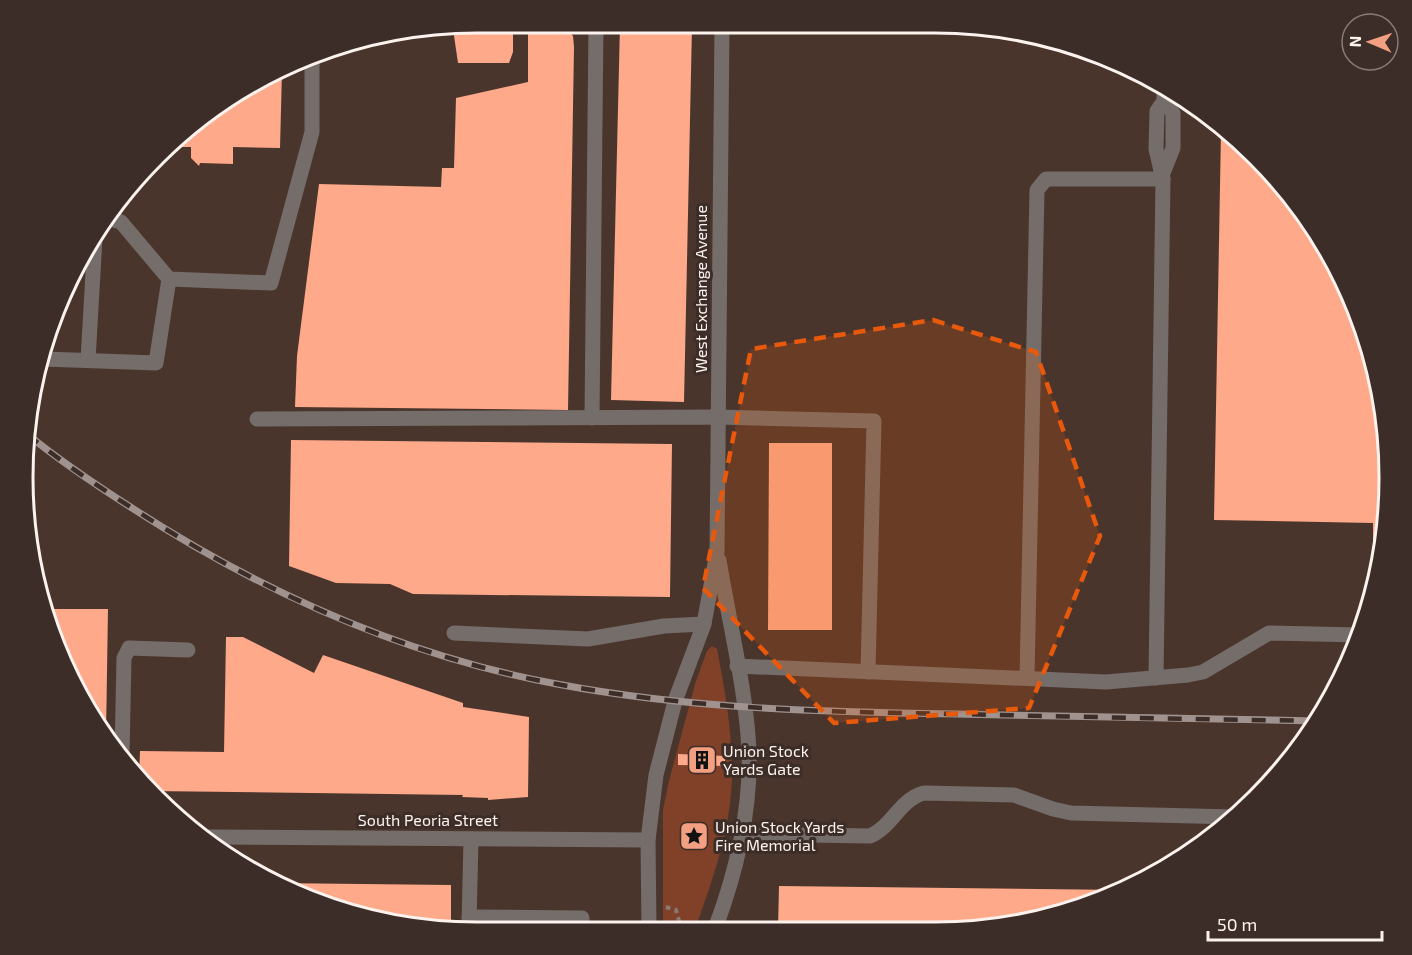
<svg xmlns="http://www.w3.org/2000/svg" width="1412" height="955" font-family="'Exo 2',sans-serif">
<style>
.built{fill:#4a352d}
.green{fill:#814028}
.building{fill:#fda98a}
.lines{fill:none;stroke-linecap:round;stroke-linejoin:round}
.path{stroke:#887b76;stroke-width:4;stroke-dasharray:4.5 4.5;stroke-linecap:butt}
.minor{stroke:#746d6a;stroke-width:15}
.rail-casing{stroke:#a0938f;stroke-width:7}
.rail{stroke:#3c2d28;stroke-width:4.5;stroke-dasharray:14;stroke-linecap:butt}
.marked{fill:#e8590c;fill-opacity:0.2;stroke:#e8590c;stroke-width:4.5;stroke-dasharray:12 8;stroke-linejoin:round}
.labels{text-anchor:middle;stroke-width:6;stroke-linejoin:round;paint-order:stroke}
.street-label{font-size:16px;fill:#fcf2ee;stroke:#3c2d28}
.poi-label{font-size:16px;fill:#fcf2ee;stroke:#3c2d28;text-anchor:start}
.rim{fill:none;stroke:#fcf2ee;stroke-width:3}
</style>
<rect width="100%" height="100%" fill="#3c2d28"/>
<path class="built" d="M 478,23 L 1023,31 L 1136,70 L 1256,156 L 1313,224 L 1381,388 L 1389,477 L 1381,566 L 1355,651 L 1313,730 L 1256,799 L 1188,856 L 1109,898 L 1024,924 L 934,932 L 389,924 L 276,885 L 156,799 L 83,705 L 31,567 L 24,447 L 57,304 L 117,200 L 224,99 L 332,47 Z"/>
<path class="green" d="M 712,646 L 717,649 C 725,690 732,731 732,772 C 732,826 713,879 695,929 L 663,928 L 663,810 L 669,781 L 695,684 L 707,651 Z"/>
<g class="building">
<path d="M 478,23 L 513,23 L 513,52 L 509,63 L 458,63 L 453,29 L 461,28 L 462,25 Z"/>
<path d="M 528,23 L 563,24 L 573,36 L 574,47 L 568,410 L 295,407 L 297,356 L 319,184 L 441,187 L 442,168 L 454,168 L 456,98 L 528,82 Z"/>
<path d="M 620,25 L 692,26 L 684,402 L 611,400 Z"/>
<path d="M 282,71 L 280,148 L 233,147 L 233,164 L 200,163 L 199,166 L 191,158 L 191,147 L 174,147 L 224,99 Z"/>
<path d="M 1221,130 L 1256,156 L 1313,224 L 1355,303 L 1381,388 L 1389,477 L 1383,543 L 1373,542 L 1373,523 L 1214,520 Z"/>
<path d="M 291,440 L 672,444 L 670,597 L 413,594 L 390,584 L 336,583 L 289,566 Z"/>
<path d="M 769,443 L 832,443 L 832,630 L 768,630 Z"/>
<path d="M 47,609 L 108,609 L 106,735 L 83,705 Z"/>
<path d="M 226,637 L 243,637 L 314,673 L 323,655 L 463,703 L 463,707 L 529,717 L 528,797 L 488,800 L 488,798 L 462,797 L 463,795 L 150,791 L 139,778 L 140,751 L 224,752 Z"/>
<path d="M 678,754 L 725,756 L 725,766 L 678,765 Z"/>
<path d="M 273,883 L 451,885 L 451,925 L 389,924 Z"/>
<path d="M 779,886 L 1124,890 L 1109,898 L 1024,924 L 935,932 L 778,930 Z"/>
</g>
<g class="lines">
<path class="path" d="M 666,907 L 676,910 L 681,928"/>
<g class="minor">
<path d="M 1163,173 L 1173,148 L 1173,113 L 1164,101"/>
<path d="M 107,218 L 121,222 L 169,279 L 271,283 L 312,132 L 312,56"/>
<path d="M 44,359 L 156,363 L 169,279"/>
<path d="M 88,360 L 95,238"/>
<path d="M 592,418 L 596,24"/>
<path d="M 257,419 L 718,417 L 874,421 L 868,672"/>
<path d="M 454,633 L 588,639 L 664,626 L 704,624"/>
<path d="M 737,666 L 1106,682 L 1188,675 L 1203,672 L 1269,633 L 1360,635"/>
<path d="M 1027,678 L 1037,190 L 1046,179 L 1163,179"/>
<path d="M 1156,678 L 1163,179 L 1156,149 L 1157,111 L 1164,101 L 1164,90"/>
<path d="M 122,755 L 124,658 L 129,648 L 188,650"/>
<path d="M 741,834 L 870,836 C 892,827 900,799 924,793 L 1014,795 L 1053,809 L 1071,813 L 1235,817"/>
<path d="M 208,837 L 648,840"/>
<path d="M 469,917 L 582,918 L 582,927"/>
<path d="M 469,925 L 471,839"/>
<path d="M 649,928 L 648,840 L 656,775 L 675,701 L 704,624 L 717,552 L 722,26"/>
<path d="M 715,929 C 736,873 751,810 749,750 C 746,689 729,622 719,560"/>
</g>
<g class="rail-casing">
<path id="rail" d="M 27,434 C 60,461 96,485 132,508 C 262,592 404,656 557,684 C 689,709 823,712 957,714 C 1077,717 1197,719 1318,721"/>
</g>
<use href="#rail" class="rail"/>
</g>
<path class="marked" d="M 933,320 L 1036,352 L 1100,536 L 1029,708 L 834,723 L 703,588 L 751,349 Z"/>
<defs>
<g id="building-square" transform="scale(1.5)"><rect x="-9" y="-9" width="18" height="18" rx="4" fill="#f3a082" stroke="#3c2d28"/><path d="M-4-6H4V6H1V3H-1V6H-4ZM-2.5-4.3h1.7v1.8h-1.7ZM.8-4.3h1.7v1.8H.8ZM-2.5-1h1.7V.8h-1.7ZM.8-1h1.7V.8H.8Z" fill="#111"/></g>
<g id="sight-square" transform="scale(1.5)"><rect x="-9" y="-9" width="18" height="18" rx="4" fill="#f3a082" stroke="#3c2d28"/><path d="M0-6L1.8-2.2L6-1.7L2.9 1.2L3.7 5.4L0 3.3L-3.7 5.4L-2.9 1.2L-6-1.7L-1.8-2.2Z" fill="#111"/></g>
</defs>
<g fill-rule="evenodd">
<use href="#building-square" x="702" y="760"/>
<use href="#sight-square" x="694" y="836"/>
</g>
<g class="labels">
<g class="street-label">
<text transform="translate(701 289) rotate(-90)" y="6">West Exchange Avenue</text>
<text x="428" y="826">South Peoria Street</text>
</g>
<g class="poi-label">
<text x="723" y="757">Union Stock<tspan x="723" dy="18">Yards Gate</tspan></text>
<text x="715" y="833">Union Stock Yards<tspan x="715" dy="18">Fire Memorial</tspan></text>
</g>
</g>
<path d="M0 0H1412V955H0ZM477 33H935A444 444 0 0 1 1379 477V478A444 444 0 0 1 935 922H477A444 444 0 0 1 33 478V477A444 444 0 0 1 477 33Z" fill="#3c2d28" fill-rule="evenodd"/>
<path class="rim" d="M477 33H935A444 444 0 0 1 1379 477V478A444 444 0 0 1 935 922H477A444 444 0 0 1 33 478V477A444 444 0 0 1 477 33Z"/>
<g transform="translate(1370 42) rotate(272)"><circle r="28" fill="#3c2d28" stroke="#897c77" stroke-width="1.5"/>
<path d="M0-4.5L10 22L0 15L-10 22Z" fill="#f3a082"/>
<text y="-9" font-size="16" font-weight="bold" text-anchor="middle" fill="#fcf2ee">N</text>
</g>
<path d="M1208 931v9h174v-9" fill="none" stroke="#fcf2ee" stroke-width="3"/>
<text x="1217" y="931" font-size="18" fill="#fcf2ee" stroke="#3c2d28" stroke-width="4.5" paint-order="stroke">50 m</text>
</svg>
